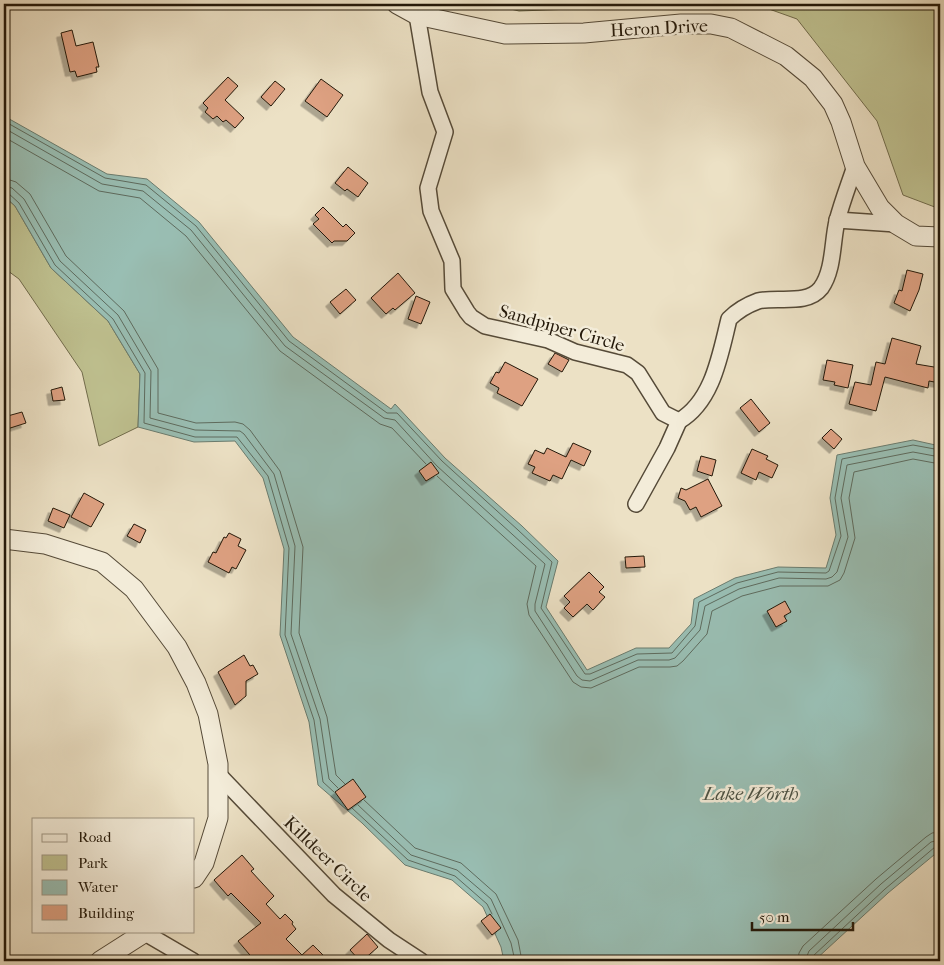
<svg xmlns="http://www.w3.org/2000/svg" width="944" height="965" font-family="'IM FELL French Canon',serif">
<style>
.green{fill:#bfc190;stroke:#716c4c}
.water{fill:#99beb3;stroke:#6a7c6f}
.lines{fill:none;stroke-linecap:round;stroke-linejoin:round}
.shore{stroke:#5e6b5e;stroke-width:1}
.building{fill:#dea182;stroke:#231809;filter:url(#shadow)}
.minor-casing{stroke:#554a38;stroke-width:18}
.tertiary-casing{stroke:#554a38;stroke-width:21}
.minor{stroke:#f3ecd9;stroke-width:15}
.tertiary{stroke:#f3ecd9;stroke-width:19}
.labels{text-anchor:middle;stroke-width:5;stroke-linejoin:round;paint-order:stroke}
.street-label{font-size:18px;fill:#231809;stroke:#f3ecd9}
.water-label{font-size:19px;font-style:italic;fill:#4c5244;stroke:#f3ecd9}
</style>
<defs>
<filter id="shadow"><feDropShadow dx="-4.5" dy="4.5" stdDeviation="0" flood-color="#0004"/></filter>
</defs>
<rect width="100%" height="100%" fill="#ece1c5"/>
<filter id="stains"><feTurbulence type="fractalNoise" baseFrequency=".004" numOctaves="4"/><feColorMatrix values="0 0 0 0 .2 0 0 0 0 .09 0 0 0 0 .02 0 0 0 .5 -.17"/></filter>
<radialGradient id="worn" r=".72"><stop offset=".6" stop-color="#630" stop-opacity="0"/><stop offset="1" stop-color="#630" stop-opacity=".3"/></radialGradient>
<g class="green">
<path d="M 490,4 L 638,4 L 626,7 L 519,11 Z"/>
<path d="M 755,4 L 940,4 L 940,209 L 903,195 L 877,121 L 797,19 Z"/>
<path d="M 4,196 L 15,206 L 51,268 L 108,321 L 140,374 L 138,427 L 99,446 L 82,372 L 19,279 L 4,268 Z"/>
</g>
<path class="water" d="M 4,116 L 107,174 L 147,179 L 199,222 L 293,337 L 391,409 L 395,404 L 445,458 L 522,526 L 558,561 L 546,607 L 587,670 L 636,648 L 669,648 L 691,624 L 694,599 L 735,578 L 778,567 L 826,568 L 836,535 L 830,498 L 837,455 L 913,440 L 940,446 L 940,850 L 888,893 L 814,961 L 504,961 L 501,947 L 483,907 L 452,880 L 405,865 L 362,823 L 318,785 L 309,722 L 280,635 L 284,549 L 263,478 L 235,441 L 194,442 L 138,427 L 140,374 L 108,321 L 51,268 L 15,206 L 4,196 Z"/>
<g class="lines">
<g class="shore">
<path d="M 4,121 L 105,178 L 146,185 L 196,226 L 289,341 L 387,413 L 397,413 L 442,461 L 518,530 L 552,562 L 541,608 L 585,674 L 590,674 L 637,654 L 672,653 L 695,626 L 699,602 L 737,583 L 778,572 L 826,573 L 829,571 L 841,536 L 835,498 L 842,459 L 913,445 L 940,450"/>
<path d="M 4,128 L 102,184 L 143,191 L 191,230 L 285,346 L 384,418 L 395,420 L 437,466 L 545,564 L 535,604 L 535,611 L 577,676 L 582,680 L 590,681 L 638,660 L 669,660 L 675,658 L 700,630 L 705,606 L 739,589 L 779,578 L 826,579 L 832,577 L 837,572 L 848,537 L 841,498 L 847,465 L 913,452 L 940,457"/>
<path d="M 4,137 L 99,191 L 140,198 L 186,236 L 280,351 L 380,424 L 392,428 L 426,464"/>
<path d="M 4,178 L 16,182 L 30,194 L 66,256 L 124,311 L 158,369 L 158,413 L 196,423 L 235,422 L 243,424 L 250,430 L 280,471 L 303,547 L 299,633 L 327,717 L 336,775 L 345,784"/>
<path d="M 4,186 L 12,188 L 24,199 L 60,261 L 118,315 L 151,371 L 150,418 L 195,430 L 240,431 L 244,434 L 274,474 L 295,546 L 291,634 L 320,719 L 329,779 L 338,788"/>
<path d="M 4,192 L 8,193 L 19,203 L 55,265 L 113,319 L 145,373 L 144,423 L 195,437 L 237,437 L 268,476 L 289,548 L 285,635 L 314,720 L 323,782 L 334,792"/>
<path d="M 437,476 L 536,566 L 527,604 L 529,615 L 573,682 L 581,687 L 591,688 L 639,667 L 670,667 L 677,666 L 683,661 L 707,634 L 712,611 L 742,596 L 780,586 L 828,586 L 840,580 L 844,573 L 855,538 L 849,498 L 854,472 L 913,459 L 940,464"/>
<path d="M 364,800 L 415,848 L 461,863 L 496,894 L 518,940 L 522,961"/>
<path d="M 358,805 L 411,855 L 457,870 L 491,899 L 511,943 L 515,961"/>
<path d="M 352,808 L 408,860 L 455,876 L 487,904 L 492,914"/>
<path d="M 798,961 L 799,953 L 803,946 L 876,879 L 926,837 L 932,833 L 940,832"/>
<path d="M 805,961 L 809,951 L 881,884 L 931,842 L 940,840"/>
<path d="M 811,961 L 813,956 L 885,889 L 935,847 L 940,846"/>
</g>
</g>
<g class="building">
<path d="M 72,30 L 76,46 L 93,42 L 99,67 L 96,67 L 97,72 L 77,77 L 75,71 L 70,72 L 61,33 Z"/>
<path d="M 228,77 L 238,86 L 225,100 L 244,118 L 235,128 L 226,120 L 223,122 L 217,116 L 213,119 L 205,112 L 208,108 L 203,103 Z"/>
<path d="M 321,79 L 343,95 L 327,117 L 305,101 Z"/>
<path d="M 275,81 L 285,89 L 271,106 L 261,97 Z"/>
<path d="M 348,167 L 368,183 L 358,197 L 347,189 L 345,191 L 335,183 Z"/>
<path d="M 323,207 L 343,227 L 346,224 L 355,233 L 347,241 L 334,241 L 332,243 L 313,224 L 319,219 L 315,215 Z"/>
<path d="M 907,270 L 923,274 L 919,290 L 910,311 L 894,303 L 899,290 L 902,291 Z"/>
<path d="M 398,273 L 415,293 L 395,310 L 393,308 L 386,314 L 371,298 Z"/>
<path d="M 346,289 L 356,300 L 340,314 L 330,302 Z"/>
<path d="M 416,296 L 430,302 L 421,324 L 408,319 Z"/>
<path d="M 892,338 L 921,346 L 916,364 L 940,368 L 940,383 L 929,381 L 928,388 L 885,377 L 876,411 L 849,404 L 855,382 L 871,385 L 876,362 L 885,364 Z"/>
<path d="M 555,353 L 569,360 L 562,372 L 548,364 Z"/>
<path d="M 827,360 L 853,365 L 848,388 L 834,385 L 835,382 L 823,380 Z"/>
<path d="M 505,362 L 538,379 L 522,406 L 497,393 L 499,388 L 490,383 L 496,372 L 499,373 Z"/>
<path d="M 62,387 L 65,400 L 53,401 L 51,390 Z"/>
<path d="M 751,399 L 770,423 L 759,432 L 740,408 Z"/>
<path d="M 22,412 L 26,423 L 4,430 L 4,417 Z"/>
<path d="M 831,429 L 842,439 L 834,449 L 822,438 Z"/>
<path d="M 573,443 L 591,451 L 584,466 L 571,460 L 562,479 L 553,475 L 550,481 L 532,473 L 535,467 L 528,464 L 535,450 L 544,454 L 547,448 L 566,457 Z"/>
<path d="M 752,449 L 768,456 L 766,459 L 778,465 L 772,478 L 759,472 L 756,480 L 741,473 Z"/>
<path d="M 701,456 L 716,460 L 712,476 L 697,471 Z"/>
<path d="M 431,462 L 439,473 L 426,481 L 419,471 Z"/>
<path d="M 708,479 L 722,506 L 701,517 L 696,507 L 690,510 L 685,501 L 678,498 L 681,488 L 686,490 Z"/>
<path d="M 84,493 L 104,504 L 91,527 L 71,517 Z"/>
<path d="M 53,508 L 70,515 L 64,528 L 48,521 Z"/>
<path d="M 134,524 L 146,530 L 140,543 L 127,536 Z"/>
<path d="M 229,533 L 241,539 L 238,546 L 246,550 L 236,569 L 232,567 L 229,573 L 208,562 L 213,552 L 216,553 L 224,537 L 226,538 Z"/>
<path d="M 644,556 L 645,567 L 626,568 L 625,557 Z"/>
<path d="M 589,572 L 604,587 L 599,592 L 605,597 L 593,610 L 587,604 L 573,617 L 564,608 L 570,602 L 564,596 Z"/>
<path d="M 785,601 L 791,612 L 784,616 L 787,621 L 776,627 L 767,611 Z"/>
<path d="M 244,655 L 250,666 L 253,665 L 258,674 L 246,681 L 246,696 L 235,705 L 218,672 Z"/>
<path d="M 353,779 L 366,797 L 348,810 L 335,792 Z"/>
<path d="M 242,855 L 254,869 L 251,871 L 274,896 L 266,904 L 280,919 L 285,914 L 293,922 L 292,924 L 296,929 L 286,939 L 302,955 L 313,945 L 329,961 L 255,961 L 238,941 L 261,923 L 231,893 L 228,896 L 214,880 Z"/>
<path d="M 490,914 L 501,928 L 492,935 L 481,921 Z"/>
<path d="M 367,934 L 378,947 L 362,961 L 360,961 L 350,950 Z"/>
</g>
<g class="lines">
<g class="minor-casing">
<g id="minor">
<path d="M 417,15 L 430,92 L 445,132 L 428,188 L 431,211 L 452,261 L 453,289 L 467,312 L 471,317 L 485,326 L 548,340 L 575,352 L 627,365 L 638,373 L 663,413 L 679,421 C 713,401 720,355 729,319 C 737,311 747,305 758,301 C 777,296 807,306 821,288 C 834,270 832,242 837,221 C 842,202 849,184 855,166"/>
<path d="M 837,220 L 896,224"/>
<path d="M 636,504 L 667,448 L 679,421"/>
<path d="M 218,774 L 334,895 L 389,940 L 421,961"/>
<path d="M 145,933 L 193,961"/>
</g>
</g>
<g class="tertiary-casing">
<g id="tertiary">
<path d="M 397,4 L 417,15 L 505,34 L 584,33 L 681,24 L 711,24 L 731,28 L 786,56 L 813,78 L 833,104 L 841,122 L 855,166 L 880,208 L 896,224 L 916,236 L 940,237"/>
<path d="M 4,539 L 45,544 L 102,562 L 134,589 L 177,647 L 196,683 L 208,714 L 218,764 L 218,818 L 204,863 L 194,878"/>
<path d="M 100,961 L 147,931"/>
</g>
</g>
<use href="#minor" class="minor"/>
<use href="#tertiary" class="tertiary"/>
</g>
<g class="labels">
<g class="street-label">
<text transform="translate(659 28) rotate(-3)" y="6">Heron Drive</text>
<text transform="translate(562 328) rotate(16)" y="6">Sandpiper Circle</text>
<text transform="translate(328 859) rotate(44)" y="6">Killdeer Circle</text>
</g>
<g class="water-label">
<text x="751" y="800">Lake Worth</text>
</g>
</g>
<rect width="944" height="965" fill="none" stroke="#ece1c5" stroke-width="20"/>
<rect x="5" y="5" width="934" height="955" fill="none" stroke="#231809" stroke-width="2.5"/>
<rect x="10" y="10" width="924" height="945" fill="none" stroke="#231809"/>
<rect x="32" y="818" width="162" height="115" fill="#f3ecd9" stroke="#a09786"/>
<rect x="42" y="834" width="25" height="8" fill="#f3ecd9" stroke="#a09786"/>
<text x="78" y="842" font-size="15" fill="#231809">Road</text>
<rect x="42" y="855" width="25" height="15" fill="#bfc190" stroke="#a09786"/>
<text x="78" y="868" font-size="15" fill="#231809">Park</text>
<rect x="42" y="880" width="25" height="15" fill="#99beb3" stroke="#a09786"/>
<text x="78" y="892" font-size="15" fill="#231809">Water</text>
<rect x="42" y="905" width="25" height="15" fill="#dea182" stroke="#a09786"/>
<text x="78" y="918" font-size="15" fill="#231809">Building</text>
<path d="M752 922v8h101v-8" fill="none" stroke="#231809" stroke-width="2.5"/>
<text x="759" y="922" font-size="15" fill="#231809" stroke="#f3ecd9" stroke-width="4" paint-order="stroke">50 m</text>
<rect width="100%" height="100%" filter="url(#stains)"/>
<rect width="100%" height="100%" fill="url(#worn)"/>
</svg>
